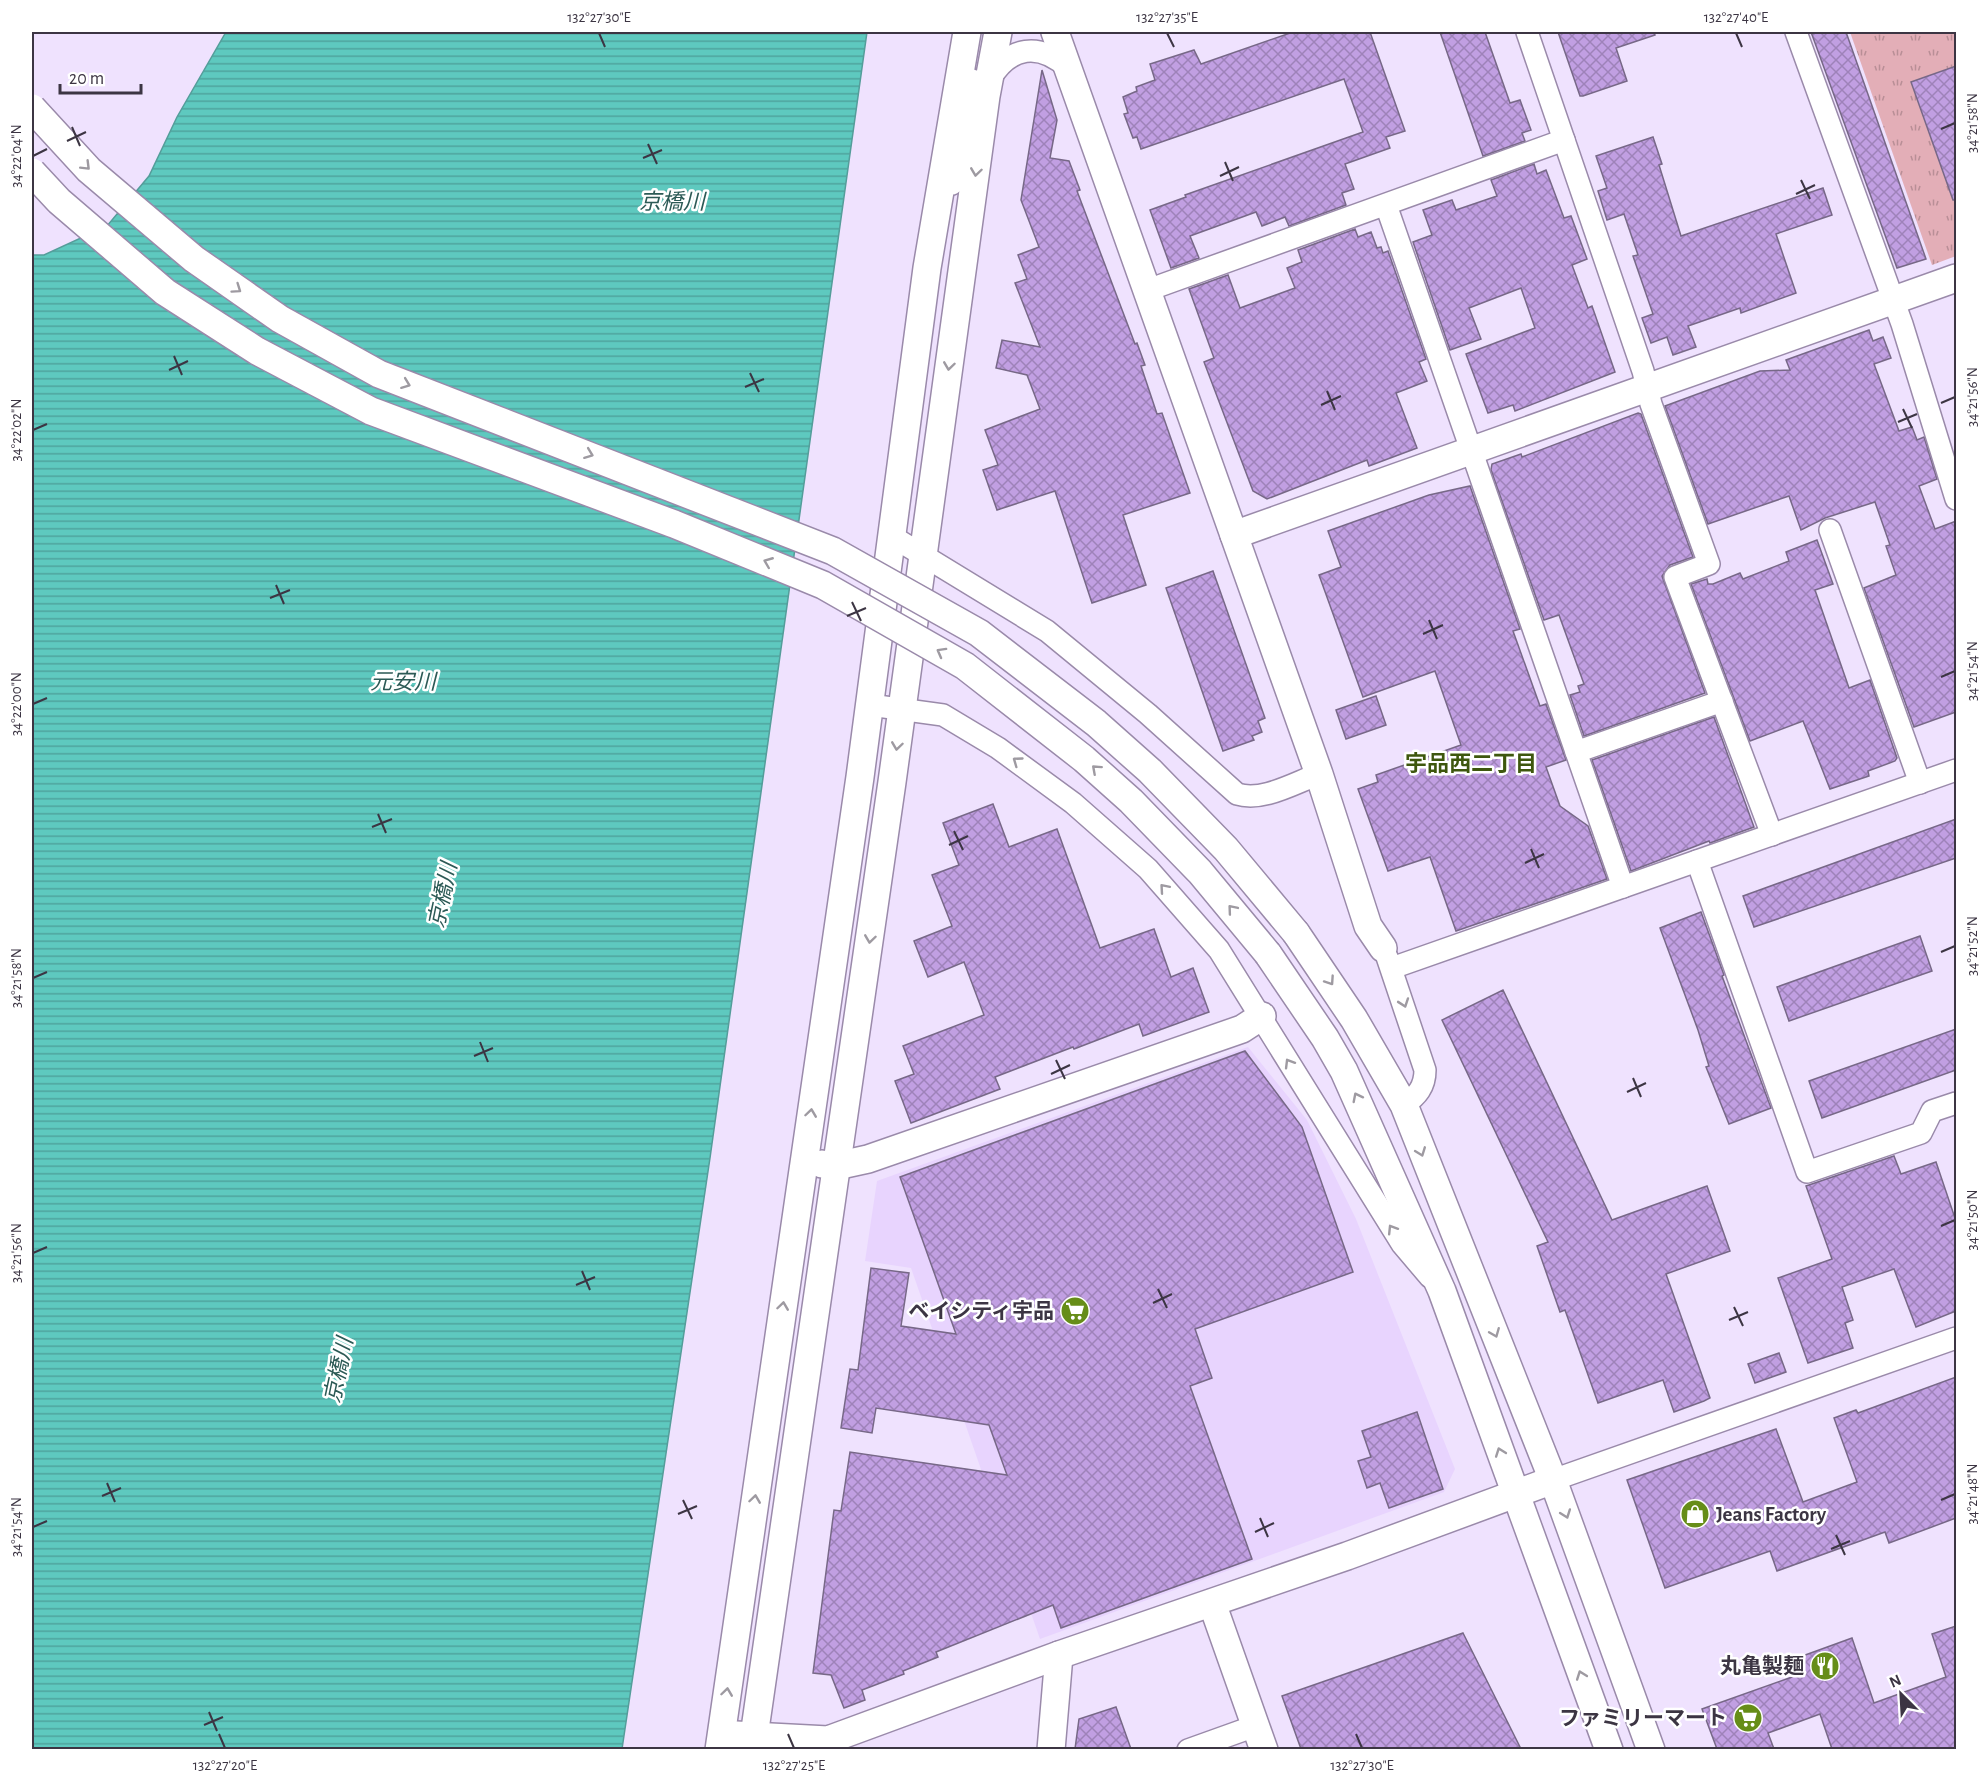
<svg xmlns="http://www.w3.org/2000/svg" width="1988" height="1781" font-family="'Alegreya Sans','Noto Sans JP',sans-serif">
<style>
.built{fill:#e8d4fe}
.park{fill:url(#park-tufts)}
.water{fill:url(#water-rules);stroke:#549d9a;stroke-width:1.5}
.building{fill:url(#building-cross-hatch);stroke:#776887;stroke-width:1.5}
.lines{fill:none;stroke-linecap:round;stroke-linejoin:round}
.minor-casing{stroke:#9a8aaa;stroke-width:24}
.tertiary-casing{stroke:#9a8aaa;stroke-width:30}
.minor{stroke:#fff;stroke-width:21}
.tertiary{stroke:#fff;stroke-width:27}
.tertiary-bridge-casing{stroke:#9a8aaa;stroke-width:30;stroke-linecap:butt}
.tertiary-bridge{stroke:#fff;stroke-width:27}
.oneway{stroke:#9e9aa1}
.ticks{fill:none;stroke:#3c3543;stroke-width:2}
.labels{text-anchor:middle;stroke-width:5;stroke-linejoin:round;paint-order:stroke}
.poi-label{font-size:21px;font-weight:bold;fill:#3c3543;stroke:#fff;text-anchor:end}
.water-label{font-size:22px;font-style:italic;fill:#2c5a56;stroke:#fff}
.neighbourhood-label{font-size:22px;font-weight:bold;fill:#3e570e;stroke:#fff}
.neatline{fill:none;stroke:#3c3543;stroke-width:2}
.ticks-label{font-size:15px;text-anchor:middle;fill:#3c3543}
</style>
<defs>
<pattern id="park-tufts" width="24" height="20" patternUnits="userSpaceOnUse" patternTransform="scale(1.5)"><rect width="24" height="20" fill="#e3aeb7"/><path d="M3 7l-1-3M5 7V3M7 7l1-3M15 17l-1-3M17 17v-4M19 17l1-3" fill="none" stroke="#b98e96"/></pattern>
<pattern id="water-rules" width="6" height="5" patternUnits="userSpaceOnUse" patternTransform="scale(1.5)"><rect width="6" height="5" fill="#5ec9bf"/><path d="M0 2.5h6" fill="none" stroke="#4fa49d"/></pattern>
<pattern id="building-cross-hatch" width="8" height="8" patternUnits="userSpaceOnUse" patternTransform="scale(1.5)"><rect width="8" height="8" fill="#c19fe2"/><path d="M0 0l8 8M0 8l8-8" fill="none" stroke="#9e82b9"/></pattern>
</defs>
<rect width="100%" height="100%" fill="#efe2fe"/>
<path class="built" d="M 1248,1047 L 1307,1120 L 1356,1219 L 1455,1469 L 1444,1492 L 1040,1639 L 911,1268 L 865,1261 L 877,1181 Z"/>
<path class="park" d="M 1850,32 L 1956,32 L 1956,256 L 1932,265 Z"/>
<path class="water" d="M 226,32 L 867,32 L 710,1158 L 622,1749 L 32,1750 L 32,255 L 44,255 L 107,226 L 149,176 L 177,117 Z"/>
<g class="building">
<path d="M 1293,32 L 1370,32 L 1405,131 L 1386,137 L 1390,148 L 1345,164 L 1354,189 L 1342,193 L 1346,205 L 1289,226 L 1285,217 L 1262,226 L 1256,212 L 1190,236 L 1199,258 L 1171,268 L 1150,210 L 1186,197 L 1185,195 L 1363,132 L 1344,79 L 1141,149 L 1137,137 L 1133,138 L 1124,114 L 1128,113 L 1123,97 L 1137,91 L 1136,87 L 1155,80 L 1150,64 L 1194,50 L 1201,64 Z"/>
<path d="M 1440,32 L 1485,32 L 1510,103 L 1520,100 L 1531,130 L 1522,133 L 1525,141 L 1483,156 Z"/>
<path d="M 1558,32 L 1654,32 L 1655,35 L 1616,48 L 1627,81 L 1583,96 L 1580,96 Z"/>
<path d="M 1811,32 L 1846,32 L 1926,259 L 1897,268 Z"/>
<path d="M 1956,66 L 1956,200 L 1953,200 L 1911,82 Z"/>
<path d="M 1042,70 L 1057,120 L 1050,158 L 1069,161 L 1080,190 L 1077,191 L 1135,344 L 1137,343 L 1145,365 L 1141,366 L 1157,414 L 1162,413 L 1190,493 L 1123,515 L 1146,585 L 1092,603 L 1055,491 L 997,510 L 983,470 L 998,465 L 985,430 L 1040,409 L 1027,375 L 996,368 L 1002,340 L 1040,347 L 1015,283 L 1027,279 L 1018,255 L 1039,247 L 1021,200 Z"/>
<path d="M 1653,137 L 1662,164 L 1659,165 L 1681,236 L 1823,188 L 1832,215 L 1776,234 L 1796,293 L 1741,313 L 1740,308 L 1688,326 L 1696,347 L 1673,355 L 1667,337 L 1651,343 L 1642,318 L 1653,314 L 1633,256 L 1638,255 L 1624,214 L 1607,220 L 1598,191 L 1607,188 L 1596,156 Z"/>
<path d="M 1534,164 L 1537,174 L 1546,170 L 1564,218 L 1571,216 L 1587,259 L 1572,265 L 1588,308 L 1592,306 L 1615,372 L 1515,411 L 1513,405 L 1488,413 L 1466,354 L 1535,328 L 1521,288 L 1469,308 L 1481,339 L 1450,350 L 1413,242 L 1432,235 L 1423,210 L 1452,200 L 1456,210 L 1497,196 L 1491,180 Z"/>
<path d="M 1355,229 L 1358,237 L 1371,232 L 1377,248 L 1381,247 L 1383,253 L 1388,251 L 1426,359 L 1419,362 L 1427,381 L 1396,393 L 1417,448 L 1369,466 L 1367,460 L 1267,499 L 1253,491 L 1204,362 L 1214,358 L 1189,289 L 1228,275 L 1240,308 L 1295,288 L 1287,268 L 1302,262 L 1298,250 Z"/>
<path d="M 1869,330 L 1873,341 L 1883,337 L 1891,358 L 1874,364 L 1899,431 L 1912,427 L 1917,440 L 1924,437 L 1937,479 L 1919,486 L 1935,529 L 1956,521 L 1956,712 L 1914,727 L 1864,588 L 1896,575 L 1886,546 L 1890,545 L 1875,502 L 1825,518 L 1801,530 L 1789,496 L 1708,524 L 1665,406 L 1760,371 L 1790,370 L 1786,360 Z"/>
<path d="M 1638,413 L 1641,414 L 1693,557 L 1670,565 L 1662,576 L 1705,693 L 1584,736 L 1570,695 L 1580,692 L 1578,686 L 1584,684 L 1559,615 L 1544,620 L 1491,470 L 1492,464 L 1521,454 L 1522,457 Z"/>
<path d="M 1470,486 L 1520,629 L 1513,631 L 1540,706 L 1546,704 L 1566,760 L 1546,767 L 1560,806 L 1588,826 L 1607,879 L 1456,931 L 1430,857 L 1388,871 L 1358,789 L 1378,782 L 1376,775 L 1461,745 L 1435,671 L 1363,697 L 1319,575 L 1341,567 L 1328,531 L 1429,495 Z"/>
<path d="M 1817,540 L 1833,584 L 1815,590 L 1849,688 L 1870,680 L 1897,758 L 1895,761 L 1868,771 L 1869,776 L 1830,789 L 1803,721 L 1750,741 L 1691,584 L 1707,579 L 1708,584 L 1713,584 L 1740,573 L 1743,579 L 1789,561 L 1786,552 Z"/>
<path d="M 1213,571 L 1265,718 L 1258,721 L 1262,732 L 1252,736 L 1254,740 L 1223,751 L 1166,588 Z"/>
<path d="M 1376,696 L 1386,725 L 1346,739 L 1336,710 Z"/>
<path d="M 1714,717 L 1754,827 L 1710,843 L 1709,841 L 1631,871 L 1592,760 Z"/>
<path d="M 993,804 L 1009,847 L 1057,829 L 1100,948 L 1154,929 L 1171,977 L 1193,968 L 1209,1012 L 1143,1036 L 1139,1024 L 1074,1049 L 1073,1047 L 995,1077 L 1000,1089 L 911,1123 L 895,1081 L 914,1074 L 903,1046 L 984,1015 L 964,962 L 928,977 L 914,941 L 952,926 L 932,875 L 959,865 L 943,823 Z"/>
<path d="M 1956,819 L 1956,858 L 1754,927 L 1743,896 Z"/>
<path d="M 1701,912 L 1724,975 L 1722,976 L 1771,1108 L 1729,1124 L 1706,1067 L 1709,1066 L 1698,1030 L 1660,928 Z"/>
<path d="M 1920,936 L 1932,971 L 1789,1021 L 1777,987 Z"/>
<path d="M 1503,990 L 1612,1220 L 1707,1186 L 1730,1251 L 1666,1274 L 1710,1398 L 1704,1401 L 1674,1412 L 1663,1380 L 1598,1403 L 1565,1310 L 1560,1312 L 1537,1246 L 1548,1242 L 1442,1020 Z"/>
<path d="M 1956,1029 L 1956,1070 L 1822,1118 L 1809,1081 Z"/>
<path d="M 1245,1051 L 1302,1127 L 1353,1272 L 1195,1329 L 1212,1378 L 1190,1386 L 1252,1559 L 1061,1628 L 1053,1605 L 936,1652 L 938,1657 L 903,1671 L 904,1674 L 862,1690 L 865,1700 L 844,1708 L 831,1675 L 813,1673 L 834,1510 L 841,1511 L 850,1452 L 1007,1475 L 989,1425 L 876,1408 L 872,1433 L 841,1428 L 850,1369 L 858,1370 L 871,1268 L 909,1273 L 901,1326 L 956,1334 L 900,1177 Z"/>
<path d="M 1894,1156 L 1901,1174 L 1936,1162 L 1956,1221 L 1956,1311 L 1916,1327 L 1894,1269 L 1842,1287 L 1853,1320 L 1845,1323 L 1853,1348 L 1808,1363 L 1778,1278 L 1832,1259 L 1806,1186 Z"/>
<path d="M 1779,1353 L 1786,1372 L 1755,1383 L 1748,1364 Z"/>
<path d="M 1956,1377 L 1956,1518 L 1889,1543 L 1885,1532 L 1777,1571 L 1770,1551 L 1665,1588 L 1627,1480 L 1776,1429 L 1803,1502 L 1857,1482 L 1834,1418 L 1856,1410 L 1858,1413 Z"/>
<path d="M 1417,1412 L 1443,1489 L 1389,1508 L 1380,1483 L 1367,1488 L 1358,1461 L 1371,1457 L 1362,1431 Z"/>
<path d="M 1956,1626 L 1956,1749 L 1832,1749 L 1820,1714 L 1768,1733 L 1774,1749 L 1717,1749 L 1702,1709 L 1792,1677 L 1786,1662 L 1852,1638 L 1874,1703 L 1946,1677 L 1932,1634 Z"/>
<path d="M 1463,1633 L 1521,1749 L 1301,1749 L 1282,1696 Z"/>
<path d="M 1116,1707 L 1131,1749 L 1075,1749 L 1079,1719 Z"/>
</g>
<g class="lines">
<g class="minor-casing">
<g id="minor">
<path d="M 1527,32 L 1643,371 L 1651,404 L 1709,564 L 1675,577 L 1772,835"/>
<path d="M 1796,32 L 1902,324 L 1956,499"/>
<path d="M 990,79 C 1010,46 1039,42 1068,68"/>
<path d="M 952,184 L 962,149 L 972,80"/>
<path d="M 1386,205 L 1623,887"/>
<path d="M 1148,290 L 1564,140"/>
<path d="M 1830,530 L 1920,783"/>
<path d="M 893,537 L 1047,631 L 1148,714 L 1237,794 C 1263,802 1294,783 1319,774"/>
<path d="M 870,705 L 943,715 L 998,748 L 1073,803 L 1148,869 L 1219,950 L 1402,1244 L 1430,1277"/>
<path d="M 1576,752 L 1722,701"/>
<path d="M 1697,861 L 1807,1172 L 1921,1133 L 1932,1111 L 1956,1103"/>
<path d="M 1387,957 L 1425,1070 C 1425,1087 1417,1096 1404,1105"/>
<path d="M 1392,968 L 1956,770"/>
<path d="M 1553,1480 L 1956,1338"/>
<path d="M 1188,1750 L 1255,1726"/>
</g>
</g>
<g class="tertiary-casing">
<g id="tertiary">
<path d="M 1055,32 L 1319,774 L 1368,926 L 1383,948"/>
<path d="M 1234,535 L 1956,278"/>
<path d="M 1296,933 L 1354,1019 L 1404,1105 L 1553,1480 L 1651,1750"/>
<path d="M 1268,954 L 1325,1038 L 1344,1071 L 1442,1291 L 1609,1750"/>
<path d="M 822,1164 L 836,1166 L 868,1159 L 1242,1029 L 1262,1016"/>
<path d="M 1212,1603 L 1264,1750"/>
<path d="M 736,1735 L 828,1740 L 1059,1655 L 1347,1556 L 1553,1480"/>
<path d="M 719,1750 L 860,777 L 927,268 L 967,32"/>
<path d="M 752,1750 L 892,782 L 986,96 L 998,32"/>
<path d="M 1051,1750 L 1059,1655"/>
</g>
</g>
<use href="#minor" class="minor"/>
<use href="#tertiary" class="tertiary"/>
<g class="tertiary-bridge-casing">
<g id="tertiary-bridge">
<path d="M 32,108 L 89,170 L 194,259 L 280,319 L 379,374 L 833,551 L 979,633 L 1096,723 L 1150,771 L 1226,849 L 1296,933"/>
<path d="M 32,172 L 59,201 L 165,292 L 257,351 L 371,411 L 674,524 L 823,585 L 965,666 L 1084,759 L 1131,801 L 1200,872 L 1268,954"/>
</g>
</g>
<use href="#tertiary-bridge" class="tertiary-bridge"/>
</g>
<defs><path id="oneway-chevron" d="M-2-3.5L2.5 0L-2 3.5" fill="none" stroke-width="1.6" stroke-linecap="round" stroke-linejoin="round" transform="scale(1.5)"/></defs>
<g class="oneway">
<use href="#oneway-chevron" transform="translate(86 166) rotate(45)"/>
<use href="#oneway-chevron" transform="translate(976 172) rotate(98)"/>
<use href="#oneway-chevron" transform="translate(237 289) rotate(35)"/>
<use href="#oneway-chevron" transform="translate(949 366) rotate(98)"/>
<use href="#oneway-chevron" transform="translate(406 384) rotate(21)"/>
<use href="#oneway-chevron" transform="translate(589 454) rotate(21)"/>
<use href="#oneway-chevron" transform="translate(768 562) rotate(-158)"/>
<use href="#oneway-chevron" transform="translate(941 652) rotate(-151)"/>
<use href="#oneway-chevron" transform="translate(897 746) rotate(98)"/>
<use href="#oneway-chevron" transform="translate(1017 761) rotate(-144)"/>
<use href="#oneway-chevron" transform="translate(1096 769) rotate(-138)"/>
<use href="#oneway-chevron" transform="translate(1164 888) rotate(-131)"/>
<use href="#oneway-chevron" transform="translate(1232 909) rotate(-130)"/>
<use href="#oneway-chevron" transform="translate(870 939) rotate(98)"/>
<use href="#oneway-chevron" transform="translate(1330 981) rotate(56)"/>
<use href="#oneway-chevron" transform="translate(1404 1003) rotate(71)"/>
<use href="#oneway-chevron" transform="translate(1289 1063) rotate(-121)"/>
<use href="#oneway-chevron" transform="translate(1357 1097) rotate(-117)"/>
<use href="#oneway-chevron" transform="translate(811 1113) rotate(-82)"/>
<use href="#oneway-chevron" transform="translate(1421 1152) rotate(69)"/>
<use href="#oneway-chevron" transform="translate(1392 1229) rotate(-122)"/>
<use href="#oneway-chevron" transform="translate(783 1306) rotate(-82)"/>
<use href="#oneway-chevron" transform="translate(1495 1333) rotate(68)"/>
<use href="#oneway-chevron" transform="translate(1500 1452) rotate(-110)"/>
<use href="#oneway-chevron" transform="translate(755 1499) rotate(-82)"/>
<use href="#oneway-chevron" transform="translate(1566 1514) rotate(70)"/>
<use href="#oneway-chevron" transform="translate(1581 1675) rotate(-110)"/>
<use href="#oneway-chevron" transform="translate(727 1692) rotate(-82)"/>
</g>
<path class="ticks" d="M 599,33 L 605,47M 1167,33 L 1174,47M 1736,33 L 1742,47M 72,127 L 80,146M 1941,129 L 1955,123M 67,141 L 86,132M 648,144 L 657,164M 33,156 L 47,149M 643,158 L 662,150M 1225,162 L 1233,181M 1220,176 L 1239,167M 1801,180 L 1810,199M 1796,194 L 1815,185M 174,356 L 182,375M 169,370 L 188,361M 750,373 L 759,392M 745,387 L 764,379M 1327,391 L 1335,410M 1941,403 L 1955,397M 1321,405 L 1341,396M 1903,409 L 1912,428M 1898,422 L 1917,414M 33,430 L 47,424M 276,585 L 284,604M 270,598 L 290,590M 852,602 L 861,621M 847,616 L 866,608M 1429,620 L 1437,639M 1423,634 L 1443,625M 1941,677 L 1955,671M 33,704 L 47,698M 378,814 L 386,833M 372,827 L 392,819M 954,831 L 963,850M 949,845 L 968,836M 1531,849 L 1539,868M 1525,863 L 1544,854M 1941,952 L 1955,946M 33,978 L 47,972M 480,1042 L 488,1062M 474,1056 L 493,1048M 1056,1060 L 1065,1079M 1051,1074 L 1070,1065M 1633,1078 L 1641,1097M 1627,1092 L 1646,1083M 1941,1226 L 1955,1220M 33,1253 L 47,1247M 582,1271 L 590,1290M 576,1285 L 595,1277M 1158,1289 L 1167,1308M 1153,1303 L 1172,1294M 1734,1307 L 1743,1326M 1729,1320 L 1748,1312M 107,1483 L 115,1502M 102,1496 L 121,1488M 683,1500 L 692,1519M 1941,1500 L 1955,1494M 678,1514 L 697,1506M 1260,1518 L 1268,1537M 33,1527 L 47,1521M 1255,1532 L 1274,1523M 1836,1535 L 1845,1555M 1831,1549 L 1850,1541M 209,1712 L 217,1731M 204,1725 L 223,1717M 219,1734 L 225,1748M 788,1734 L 794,1748M 1356,1734 L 1362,1748"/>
<defs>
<g id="supermarket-disc" transform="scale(1.5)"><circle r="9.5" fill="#668d18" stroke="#fff"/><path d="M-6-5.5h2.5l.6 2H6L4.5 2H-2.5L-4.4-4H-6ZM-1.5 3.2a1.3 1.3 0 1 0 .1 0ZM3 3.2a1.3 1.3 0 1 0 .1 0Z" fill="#fff"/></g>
<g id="shop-disc" transform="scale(1.5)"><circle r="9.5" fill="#668d18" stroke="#fff"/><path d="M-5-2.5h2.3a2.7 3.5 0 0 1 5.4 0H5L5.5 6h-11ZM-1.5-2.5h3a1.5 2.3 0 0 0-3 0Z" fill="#fff"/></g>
<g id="restaurant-disc" transform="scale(1.5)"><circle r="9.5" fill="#668d18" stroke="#fff"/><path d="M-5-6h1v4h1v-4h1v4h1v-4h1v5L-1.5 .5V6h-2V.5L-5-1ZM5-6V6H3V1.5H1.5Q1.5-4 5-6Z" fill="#fff"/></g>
</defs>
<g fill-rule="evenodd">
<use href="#supermarket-disc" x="1075" y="1311"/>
<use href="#shop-disc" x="1695" y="1514"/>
<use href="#restaurant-disc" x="1825" y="1666"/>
<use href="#supermarket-disc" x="1748" y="1718"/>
</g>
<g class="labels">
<g class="poi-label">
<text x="1054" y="1318">ベイシティ宇品</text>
<text x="1716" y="1521" text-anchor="start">Jeans Factory</text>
<text x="1804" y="1673">丸亀製麺</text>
<text x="1727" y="1725">ファミリーマート</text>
</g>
<g class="water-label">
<text x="672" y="209">京橋川</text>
<text x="403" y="689">元安川</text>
<text transform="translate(442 895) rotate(-78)" y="8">京橋川</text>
<text transform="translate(338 1370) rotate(-78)" y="8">京橋川</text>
</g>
<g class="neighbourhood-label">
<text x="1471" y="771">宇品西二丁目</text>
</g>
</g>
<rect width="1988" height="1781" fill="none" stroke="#ffffff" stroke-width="66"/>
<g transform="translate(1901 1694) rotate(336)" stroke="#ffffff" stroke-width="4.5" paint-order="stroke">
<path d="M0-4.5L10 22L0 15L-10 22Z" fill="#3c3543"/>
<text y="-9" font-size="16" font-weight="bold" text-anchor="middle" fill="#3c3543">N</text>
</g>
<path d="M60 84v9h81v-9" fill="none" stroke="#3c3543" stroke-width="3"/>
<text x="69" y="84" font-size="18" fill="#3c3543" stroke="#ffffff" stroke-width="4.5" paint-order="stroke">20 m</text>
<rect x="33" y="33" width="1922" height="1715" class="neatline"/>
<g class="ticks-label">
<text x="599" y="22">132°27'30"E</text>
<text x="1167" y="22">132°27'35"E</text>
<text x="1736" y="22">132°27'40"E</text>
<text transform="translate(1972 123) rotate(-90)" y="5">34°21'58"N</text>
<text transform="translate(16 156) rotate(-90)" y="5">34°22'04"N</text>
<text transform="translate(1972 397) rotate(-90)" y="5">34°21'56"N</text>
<text transform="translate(16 430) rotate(-90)" y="5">34°22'02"N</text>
<text transform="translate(1972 671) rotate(-90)" y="5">34°21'54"N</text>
<text transform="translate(16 704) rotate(-90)" y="5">34°22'00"N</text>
<text transform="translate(1972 946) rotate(-90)" y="5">34°21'52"N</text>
<text transform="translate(16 978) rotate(-90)" y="5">34°21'58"N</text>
<text transform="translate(1972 1220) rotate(-90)" y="5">34°21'50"N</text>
<text transform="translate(16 1253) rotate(-90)" y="5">34°21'56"N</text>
<text transform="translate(1972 1494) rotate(-90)" y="5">34°21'48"N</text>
<text transform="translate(16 1527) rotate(-90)" y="5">34°21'54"N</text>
<text x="225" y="1770">132°27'20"E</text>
<text x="794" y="1770">132°27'25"E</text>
<text x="1362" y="1770">132°27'30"E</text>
</g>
</svg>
